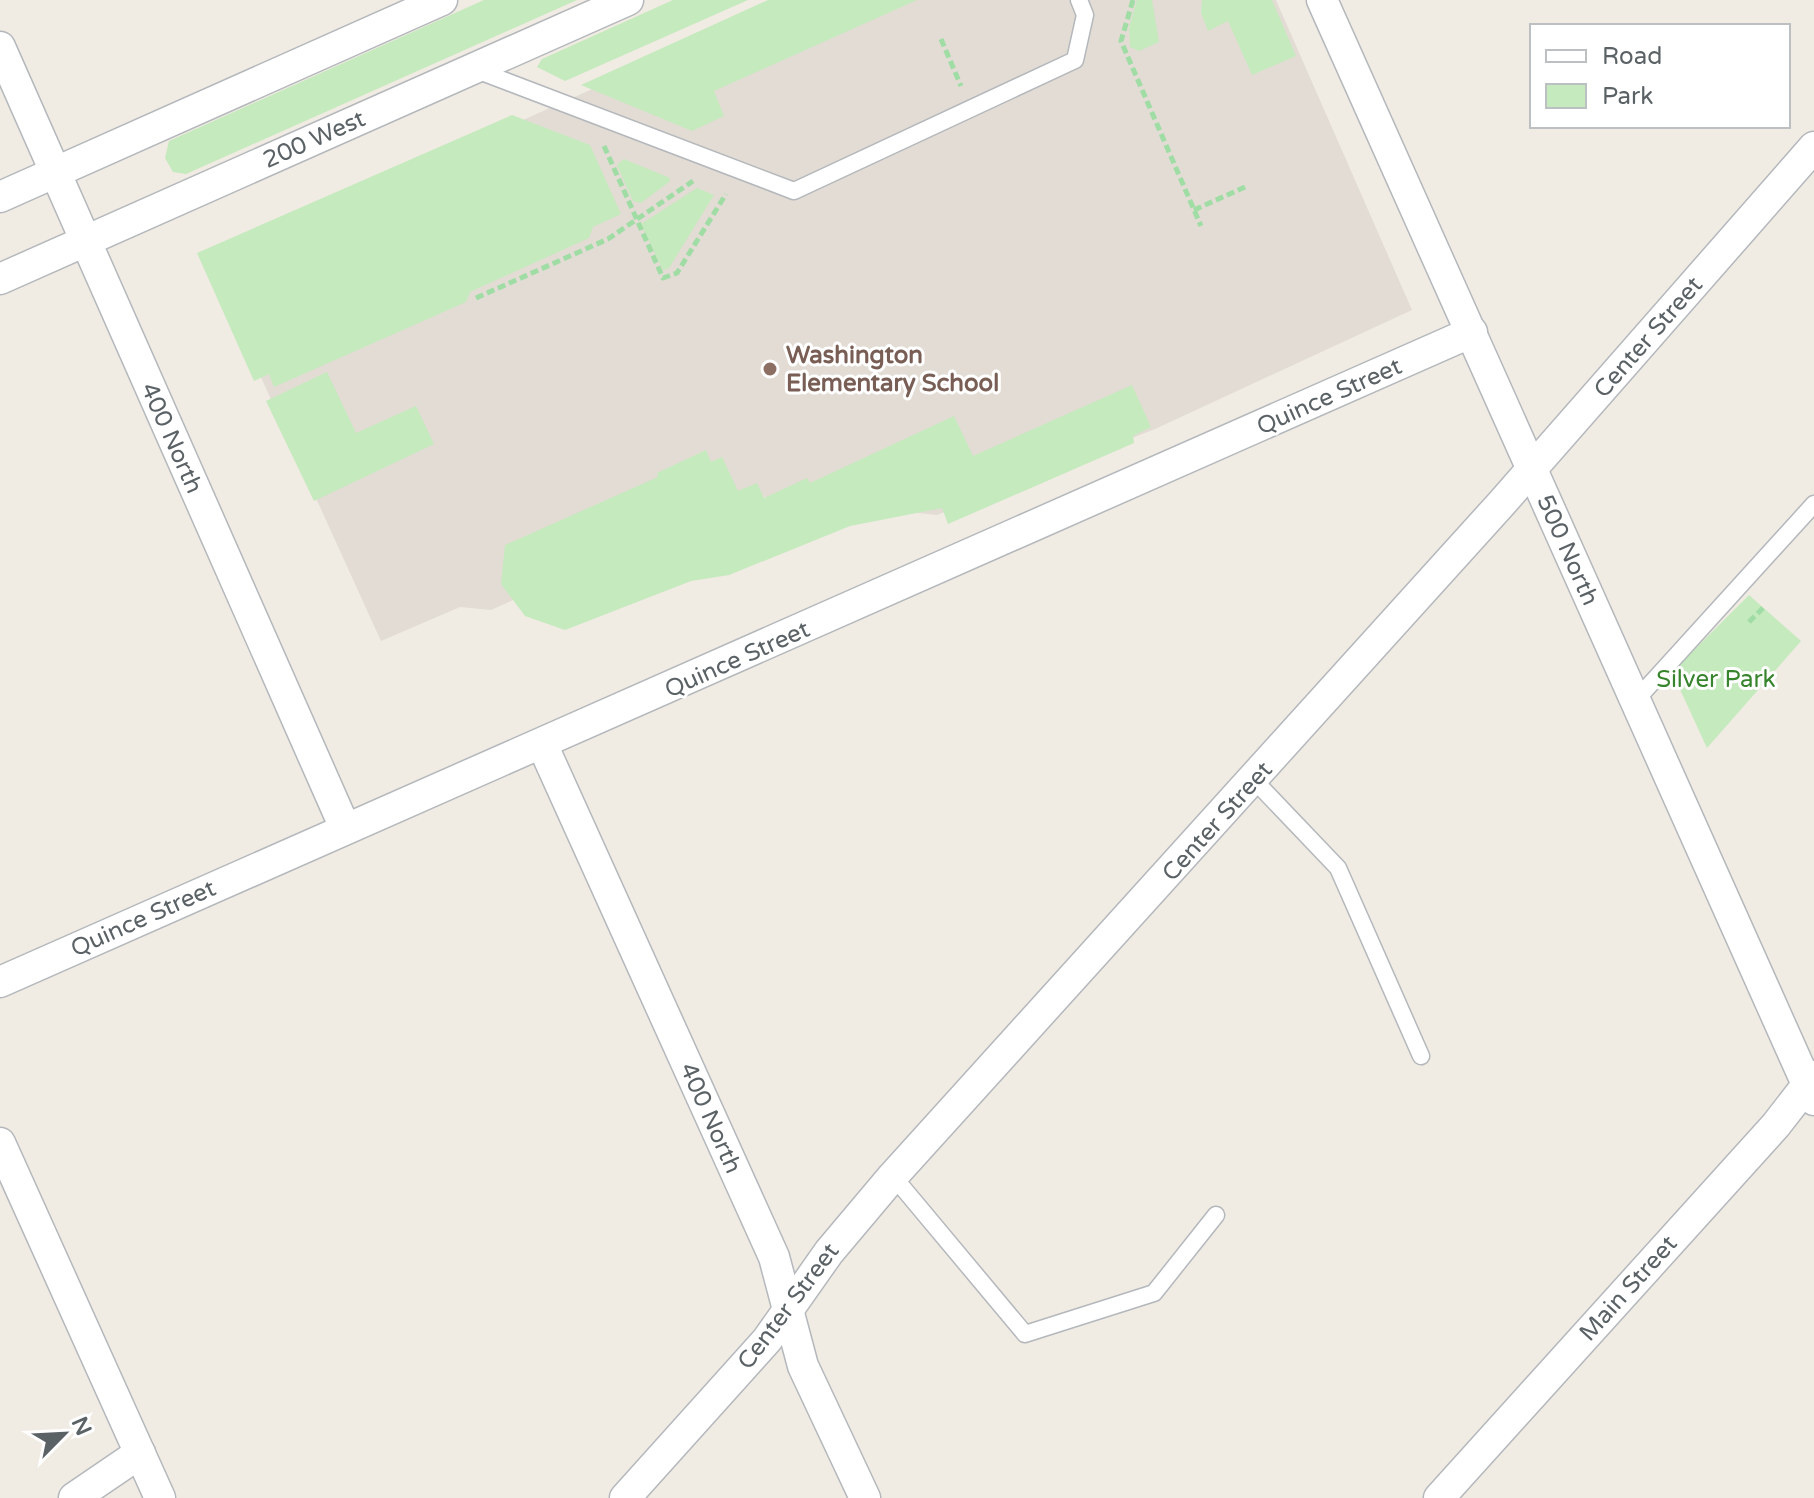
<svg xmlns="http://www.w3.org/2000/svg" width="1814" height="1498" font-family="'Varela Round',sans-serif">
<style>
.education{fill:#e2dcd4}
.green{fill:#c5eabd}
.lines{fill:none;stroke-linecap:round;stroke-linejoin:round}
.service-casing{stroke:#b4b8bc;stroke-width:19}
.minor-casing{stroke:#b4b8bc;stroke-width:33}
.path{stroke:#9fdda5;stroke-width:5;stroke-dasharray:8 4;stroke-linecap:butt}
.service{stroke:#fff;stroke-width:16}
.minor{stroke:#fff;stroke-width:30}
.education-dot{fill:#8d6e63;stroke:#fff;stroke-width:3}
.labels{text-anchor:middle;stroke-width:6;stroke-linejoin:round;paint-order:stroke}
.street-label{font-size:24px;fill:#5b6266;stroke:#fff}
.education-label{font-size:24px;font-weight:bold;fill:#785e54;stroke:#fff;text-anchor:start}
.park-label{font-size:24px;fill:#36842c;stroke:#fff}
</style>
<rect width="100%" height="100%" fill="#f0ebe3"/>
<path class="education" d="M 791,0 L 1276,0 L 1412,310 L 1155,429 L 937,515 L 746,495 L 491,610 L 460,607 L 381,641 L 208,261 Z"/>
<g class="green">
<path d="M 484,0 L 577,0 L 186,174 L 173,172 L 165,158 L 169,141 Z"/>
<path d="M 673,0 L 748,0 L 565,81 L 537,67 L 542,59 Z"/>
<path d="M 768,0 L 917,0 L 714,91 L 724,116 L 692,131 L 581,85 Z"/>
<path d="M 1137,0 L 1152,0 L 1159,42 L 1139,51 L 1130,47 L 1129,28 Z"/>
<path d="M 1202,0 L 1272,0 L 1296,56 L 1252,75 L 1228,21 L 1208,31 L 1201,13 Z"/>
<path d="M 512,115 L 590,145 L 621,214 L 593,227 L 589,238 L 470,292 L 466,302 L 274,387 L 269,374 L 254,381 L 197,253 Z"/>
<path d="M 624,159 L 670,178 L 669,182 L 641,203 L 633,201 L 617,165 Z"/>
<path d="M 697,188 L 714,195 L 669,268 L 663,270 L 641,224 Z"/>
<path d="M 327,372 L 356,433 L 416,406 L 434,444 L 314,501 L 266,401 Z"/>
<path d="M 1132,385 L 1151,427 L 1133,436 L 1134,443 L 948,524 L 942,508 L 850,526 L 729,575 L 691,581 L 565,630 L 525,616 L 501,584 L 505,545 L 658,477 L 657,473 L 706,450 L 711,462 L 722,457 L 738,491 L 757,483 L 764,498 L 807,478 L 810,483 L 954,416 L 973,456 Z"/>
<path d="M 1749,595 L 1801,641 L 1707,748 L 1672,672 Z"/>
</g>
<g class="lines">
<g class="service-casing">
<g id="service">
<path d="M 474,69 L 794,191 L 1075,60 L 1085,15 L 1079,0"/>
<path d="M 1636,700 L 1814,504"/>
<path d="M 1254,780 L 1338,868 L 1421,1056"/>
<path d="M 893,1176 L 1025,1334 L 1154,1293 L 1216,1215"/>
</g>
</g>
<g class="minor-casing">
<g id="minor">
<path d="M 1322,0 L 1814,1100"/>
<path d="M 0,47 L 345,828"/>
<path d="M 0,197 L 442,0"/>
<path d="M 0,279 L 628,0"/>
<path d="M 542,744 L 774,1257 L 803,1366 L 865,1498"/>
<path d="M 0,982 L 1472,332"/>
<path d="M 0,1143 L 160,1498"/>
<path d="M 74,1498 L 140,1453"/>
<path d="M 625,1498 L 767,1340 L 829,1252 L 893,1176 L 1501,504 L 1814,147"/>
<path d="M 1439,1498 L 1776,1125 L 1814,1076"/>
</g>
</g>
<g class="path">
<path d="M 1133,0 L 1121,41 L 1201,226"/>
<path d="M 941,39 L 961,86"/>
<path d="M 604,146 L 663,278 L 677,273 L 726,194"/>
<path d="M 1194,210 L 1245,187"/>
<path d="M 476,298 L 608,239 L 693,181"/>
<path d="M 1749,622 L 1763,608"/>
</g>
<use href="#service" class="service"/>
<use href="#minor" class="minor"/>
</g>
<circle class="education-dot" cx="770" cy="369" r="8"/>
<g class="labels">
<g class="street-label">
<text transform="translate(314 139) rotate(-24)" y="8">200 West</text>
<text transform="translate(1648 337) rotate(-49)" y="8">Center Street</text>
<text transform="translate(1329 396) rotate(-24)" y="8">Quince Street</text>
<text transform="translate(172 438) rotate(66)" y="8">400 North</text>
<text transform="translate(1568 550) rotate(66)" y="8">500 North</text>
<text transform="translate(737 659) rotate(-24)" y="8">Quince Street</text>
<text transform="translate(1217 821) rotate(-48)" y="8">Center Street</text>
<text transform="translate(143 918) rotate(-24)" y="8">Quince Street</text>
<text transform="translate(711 1118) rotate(66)" y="8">400 North</text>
<text transform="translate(1628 1288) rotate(-48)" y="8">Main Street</text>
<text transform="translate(788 1306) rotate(-53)" y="8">Center Street</text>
</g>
<g class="education-label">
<text x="786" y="363">Washington<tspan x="786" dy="28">Elementary School</tspan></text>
</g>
<g class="park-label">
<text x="1716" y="687">Silver Park</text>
</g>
</g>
<rect x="1530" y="24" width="260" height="104" fill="#ffffff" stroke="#bdc0c2" stroke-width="2"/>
<rect x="1546" y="50" width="40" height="12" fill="#ffffff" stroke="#bdc0c2" stroke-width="2"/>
<text x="1602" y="64" font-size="24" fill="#5b6266">Road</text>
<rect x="1546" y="84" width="40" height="24" fill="#c5eabd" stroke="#bdc0c2" stroke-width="2"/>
<text x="1602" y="104" font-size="24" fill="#5b6266">Park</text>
<g transform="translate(64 1434) rotate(66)" stroke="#ffffff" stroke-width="6" paint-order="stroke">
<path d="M0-6L14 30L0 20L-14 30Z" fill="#5b6266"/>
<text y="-12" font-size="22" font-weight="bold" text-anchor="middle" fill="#5b6266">N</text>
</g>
</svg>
